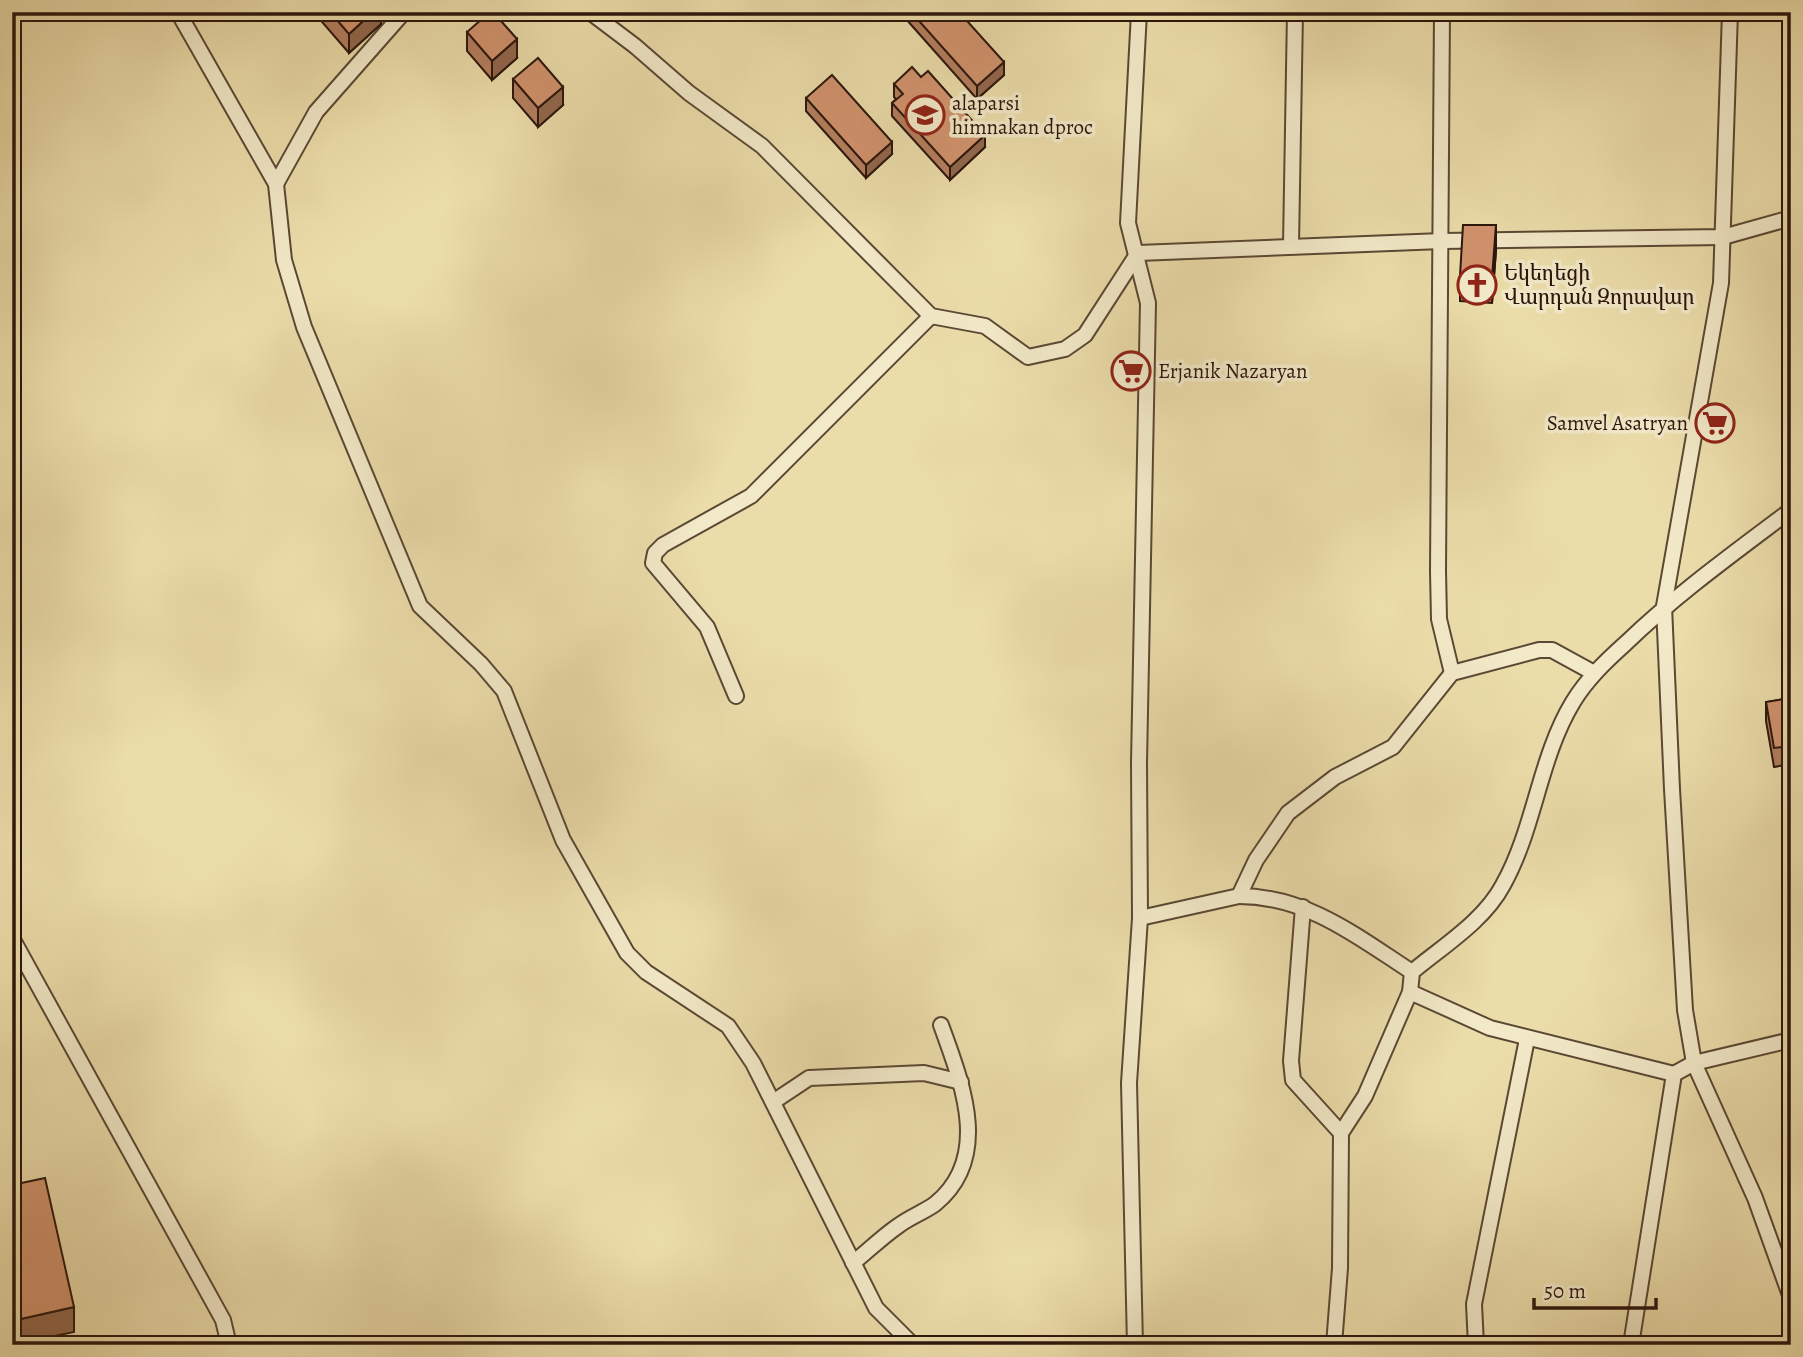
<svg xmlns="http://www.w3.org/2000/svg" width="1803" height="1357" font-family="Alegreya,'Noto Serif Armenian',serif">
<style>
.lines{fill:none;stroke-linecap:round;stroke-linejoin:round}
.street-casing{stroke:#5b4834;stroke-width:18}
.street{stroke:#f2e9c8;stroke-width:14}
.wall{fill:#b47e5e;stroke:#2b160d;stroke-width:2}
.shaded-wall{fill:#92674c;stroke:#2b160d;stroke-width:2}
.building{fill:#d1936d;stroke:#2b160d;stroke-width:2}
.labels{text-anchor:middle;stroke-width:7;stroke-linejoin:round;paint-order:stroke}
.poi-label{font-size:21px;fill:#2b160d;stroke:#f2e9c8;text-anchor:start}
</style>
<rect width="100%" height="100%" fill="#ebddaa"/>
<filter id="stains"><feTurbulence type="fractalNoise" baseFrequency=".00286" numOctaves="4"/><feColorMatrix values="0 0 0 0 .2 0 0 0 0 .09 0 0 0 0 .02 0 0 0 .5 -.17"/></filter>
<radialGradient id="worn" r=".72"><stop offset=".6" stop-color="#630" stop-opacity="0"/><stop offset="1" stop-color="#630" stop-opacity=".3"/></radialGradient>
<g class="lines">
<g class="street-casing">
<g id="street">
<path d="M 178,12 L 276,184 L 284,260 L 304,327 L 420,606 L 481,664 L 504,691 L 563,840 L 627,953 L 646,972 L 728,1026 L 753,1063 L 876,1308 L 913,1345"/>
<path d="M 590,12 L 635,46 L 689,93 L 762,146 L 931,316 L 985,326 L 1028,357 L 1065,349 L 1085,335 L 1138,253 L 1442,241 L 1723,237 L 1791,218"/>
<path d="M 1442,12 L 1438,571 L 1439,619 L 1452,673"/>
<path d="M 1730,12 L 1721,283 L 1664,606 L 1672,789 L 1685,1010 L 1694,1063 L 1755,1198 L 1791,1298"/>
<path d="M 276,184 L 316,112 L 404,12"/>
<path d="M 1291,245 L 1295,12"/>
<path d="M 736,696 L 707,627 L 653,563 L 655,553 L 663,545 L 751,496 L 931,316"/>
<path d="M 1239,896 C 1307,896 1358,937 1412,972"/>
<path d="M 1303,907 L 1291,1061 L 1293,1080 L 1341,1133"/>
<path d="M 1140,918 L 1239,896 L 1256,860 L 1288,813 L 1335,777 L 1393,747 L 1452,673 L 1539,650 L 1552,650 L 1594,673"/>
<path d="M 12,938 L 223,1320 L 229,1345"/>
<path d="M 1410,992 L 1490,1028 L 1674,1074"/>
<path d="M 773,1102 L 809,1078 L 924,1073 L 961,1082"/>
<path d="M 853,1263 C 868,1251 882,1237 898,1226 C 910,1217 924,1212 935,1204 C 993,1157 961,1081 941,1025"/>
<path d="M 1135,1345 L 1129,1083 L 1140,918 L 1139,763 L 1148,303 L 1128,223 L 1139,12"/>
<path d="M 1334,1345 L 1340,1268 L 1341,1133 L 1365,1096 L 1410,992 L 1412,972 C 1443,946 1484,921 1503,885 C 1535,828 1539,758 1573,702 C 1587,679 1606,661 1626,643 C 1677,594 1734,553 1791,510"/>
<path d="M 1476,1345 L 1474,1304 L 1527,1039"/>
<path d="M 1631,1345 L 1674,1074 L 1694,1063 L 1791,1040"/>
</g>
</g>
<use href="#street" class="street"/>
</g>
<g class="wall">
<path d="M 322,12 L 381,12 L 381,24 L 349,53 L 322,22 Z"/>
<path d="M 906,12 L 959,12 L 1004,75 L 977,99 L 906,19 Z"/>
<path d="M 467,32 L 517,58 L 492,80 L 467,51 Z"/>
<path d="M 513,79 L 563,105 L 538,127 L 513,98 Z"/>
<path d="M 894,84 L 985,147 L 950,180 L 892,116 L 892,103 L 896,99 L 894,97 Z"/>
<path d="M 806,98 L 892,154 L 866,178 L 806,111 Z"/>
<path d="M 1496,250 L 1492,303 L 1460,301 L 1460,276 Z"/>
<path d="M 1791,698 L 1791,764 L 1774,767 L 1766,721 L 1766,702 Z"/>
</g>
<g class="shaded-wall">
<path d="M 373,12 L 381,12 L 381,24 L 349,53 L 349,34 Z"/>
<path d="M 517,39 L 517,58 L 492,80 L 492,61 Z"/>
<path d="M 1004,62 L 1004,75 L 977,99 L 977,86 Z"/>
<path d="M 563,87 L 563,105 L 538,127 L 538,108 Z"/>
<path d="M 985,135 L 985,147 L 950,180 L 950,167 Z"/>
<path d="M 892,142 L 892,154 L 866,178 L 866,165 Z"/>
<path d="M 1496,225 L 1496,250 L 1492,303 L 1492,278 Z"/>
<path d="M 74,1307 L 74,1332 L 12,1345 L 12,1321 Z"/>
</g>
<g class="building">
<path d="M 330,12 L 373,12 L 349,34 Z"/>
<path d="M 490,12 L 493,12 L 517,39 L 492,61 L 467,32 Z"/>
<path d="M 911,12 L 959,12 L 1004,62 L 977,86 Z"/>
<path d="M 538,58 L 563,87 L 538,108 L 513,79 Z"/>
<path d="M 912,67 L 921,77 L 928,71 L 985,135 L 950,167 L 892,103 L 903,94 L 894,84 Z"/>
<path d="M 832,75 L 892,142 L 866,165 L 806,98 Z"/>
<path d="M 1463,225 L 1496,225 L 1492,278 L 1460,276 Z"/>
<path d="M 1791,698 L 1791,746 L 1774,748 L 1766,702 Z"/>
<path d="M 45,1178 L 74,1307 L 12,1321 L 12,1185 Z"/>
</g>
<defs>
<g id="school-ring" transform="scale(2.0125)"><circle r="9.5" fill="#f2e9c8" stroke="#8f2418" stroke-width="1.5"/><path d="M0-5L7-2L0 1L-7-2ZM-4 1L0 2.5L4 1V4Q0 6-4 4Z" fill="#8f2418"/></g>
<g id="church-ring" transform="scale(2.0125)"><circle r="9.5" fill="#f2e9c8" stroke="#8f2418" stroke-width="1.5"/><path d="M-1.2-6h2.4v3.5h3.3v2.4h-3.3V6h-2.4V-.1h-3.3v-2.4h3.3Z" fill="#8f2418"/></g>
<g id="supermarket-ring" transform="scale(2.0125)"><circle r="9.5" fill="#f2e9c8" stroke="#8f2418" stroke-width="1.5"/><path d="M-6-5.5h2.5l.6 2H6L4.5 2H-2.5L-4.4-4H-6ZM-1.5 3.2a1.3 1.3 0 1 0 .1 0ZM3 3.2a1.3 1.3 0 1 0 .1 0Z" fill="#8f2418"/></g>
</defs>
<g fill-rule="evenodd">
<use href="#school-ring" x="925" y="115"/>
<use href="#church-ring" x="1477" y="285"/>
<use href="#supermarket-ring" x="1131" y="371"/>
<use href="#supermarket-ring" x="1715" y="423"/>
</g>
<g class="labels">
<g class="poi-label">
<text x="952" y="110">alaparsi<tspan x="952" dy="24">himnakan dproc</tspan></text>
<text x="1504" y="280">Եկեղեցի<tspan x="1504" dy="24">Վարդան Զորավար</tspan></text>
<text x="1158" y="378">Erjanik Nazaryan</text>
<text x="1688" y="430" text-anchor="end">Samvel Asatryan</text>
</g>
</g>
<rect width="1803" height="1357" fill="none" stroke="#ebddaa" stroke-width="42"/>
<rect x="14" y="14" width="1775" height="1329" fill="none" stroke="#2b160d" stroke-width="3.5"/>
<rect x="21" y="21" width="1761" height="1315" fill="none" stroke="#2b160d" stroke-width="2"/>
<path d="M1534 1298v10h122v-10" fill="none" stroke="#2b160d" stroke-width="3.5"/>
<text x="1544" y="1298" font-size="21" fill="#2b160d" stroke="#f2e9c8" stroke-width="5" paint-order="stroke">50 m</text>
<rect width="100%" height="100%" filter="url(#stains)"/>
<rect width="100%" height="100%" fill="url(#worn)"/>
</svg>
